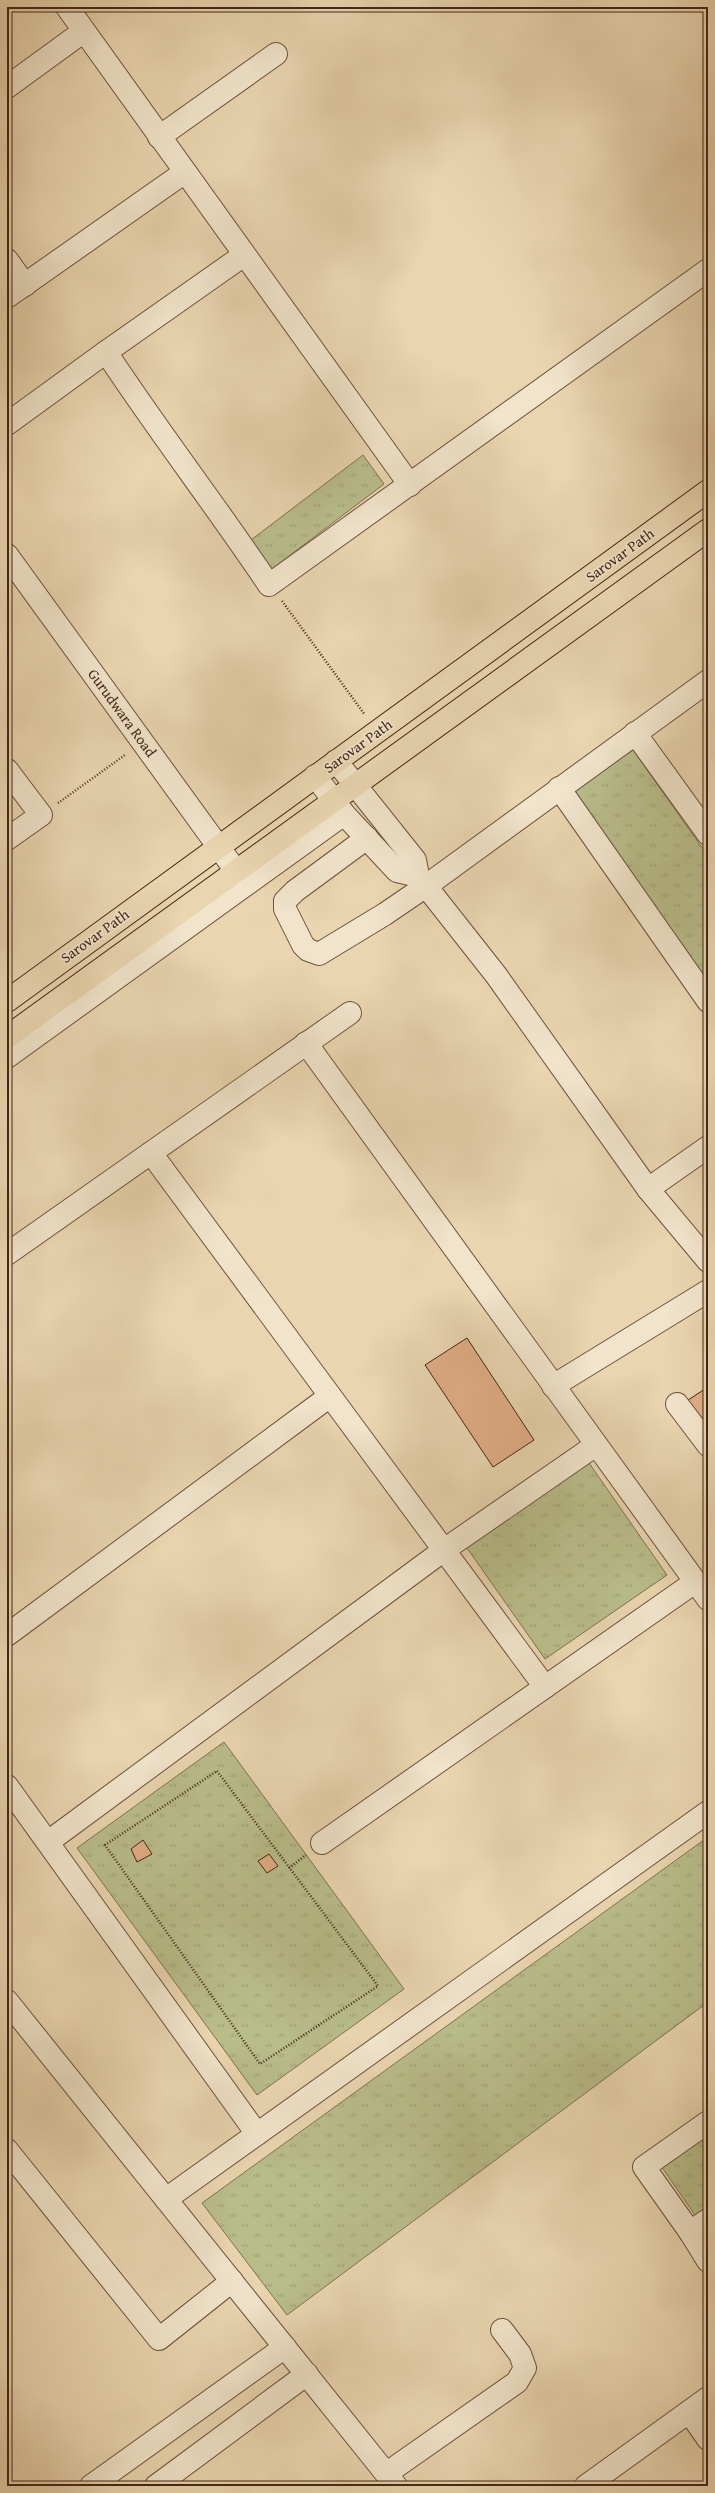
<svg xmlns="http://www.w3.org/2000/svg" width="715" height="2493" font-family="'Gentium Book Plus',serif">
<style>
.park{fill:url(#park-tufts);stroke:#7e7250}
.building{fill:#e1ae86;stroke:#432616}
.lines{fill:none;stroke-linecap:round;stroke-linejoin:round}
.minor-casing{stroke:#6c523c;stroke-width:24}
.major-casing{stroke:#432616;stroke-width:24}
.path{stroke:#432616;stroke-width:2.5;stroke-dasharray:1 2;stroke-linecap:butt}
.minor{stroke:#f1e4cb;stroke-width:22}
.major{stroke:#e9d5af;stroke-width:22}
.labels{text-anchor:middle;stroke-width:3;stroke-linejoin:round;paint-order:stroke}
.street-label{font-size:15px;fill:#432616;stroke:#f1e4cb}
</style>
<defs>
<pattern id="park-tufts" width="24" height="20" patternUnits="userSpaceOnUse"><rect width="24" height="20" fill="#b8bd8a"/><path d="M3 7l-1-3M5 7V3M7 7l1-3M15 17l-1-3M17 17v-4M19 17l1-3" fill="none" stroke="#9fa276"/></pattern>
</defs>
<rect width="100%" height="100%" fill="#e9d5af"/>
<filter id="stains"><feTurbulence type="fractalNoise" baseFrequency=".005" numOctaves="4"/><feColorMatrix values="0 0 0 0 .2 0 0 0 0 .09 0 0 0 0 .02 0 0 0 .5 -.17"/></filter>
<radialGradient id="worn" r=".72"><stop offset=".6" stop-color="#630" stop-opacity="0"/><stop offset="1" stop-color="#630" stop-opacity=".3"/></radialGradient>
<g class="park">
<path d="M 363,455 L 384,484 L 264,575 L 243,546 Z"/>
<path d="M 633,750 L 708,856 L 708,982 L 573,791 Z"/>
<path d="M 582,1453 L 667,1575 L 545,1659 L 460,1538 Z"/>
<path d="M 224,1742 L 404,1989 L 257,2095 L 77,1848 Z"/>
<path d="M 708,1837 L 708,2002 L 287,2315 L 202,2203 Z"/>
<path d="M 708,2133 L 708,2206 L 695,2215 L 661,2166 Z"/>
</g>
<g class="building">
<path d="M 467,1338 L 534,1440 L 493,1467 L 425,1365 Z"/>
<path d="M 708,1387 L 708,1424 L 702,1428 L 685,1402 Z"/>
<path d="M 143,1840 L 152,1854 L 137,1862 L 131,1849 Z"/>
<path d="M 269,1854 L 278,1866 L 267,1873 L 258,1861 Z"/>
</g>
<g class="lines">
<g class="minor-casing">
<g id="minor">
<path d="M 67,7 L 410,485"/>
<path d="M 7,87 L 84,31"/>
<path d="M 159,137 L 276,54"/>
<path d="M 244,255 L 106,352 C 158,431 216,506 269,585 L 708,270"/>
<path d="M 7,260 L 25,285"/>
<path d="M 7,297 L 185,172"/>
<path d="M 7,424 L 106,352"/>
<path d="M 7,555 L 236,871"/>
<path d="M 635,733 L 708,834"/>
<path d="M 336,761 L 415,860 L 418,876 L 496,975 L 648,1189 L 708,1261"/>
<path d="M 7,770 L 41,815 L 7,839"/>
<path d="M 315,776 L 344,814 L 397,871 L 418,876"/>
<path d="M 559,788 L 708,1001"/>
<path d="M 367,838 L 295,891 L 285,901 L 285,909 L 303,945 L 308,950 L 319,954 L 385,914 L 426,886 L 708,681"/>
<path d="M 306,1043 L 708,1599"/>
<path d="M 7,1057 L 344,814"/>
<path d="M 151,1153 L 545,1687"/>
<path d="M 648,1189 L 708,1147"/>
<path d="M 7,1254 L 350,1013"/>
<path d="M 553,1386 L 708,1291"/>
<path d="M 677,1404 L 708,1445"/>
<path d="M 7,1635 L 330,1396"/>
<path d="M 7,1786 L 257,2134"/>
<path d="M 48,1842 L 444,1550 L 596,1445"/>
<path d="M 322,1843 L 695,1582"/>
<path d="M 7,2001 L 396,2486"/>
<path d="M 708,2122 L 644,2167 L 690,2232 L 708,2220"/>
<path d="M 7,2150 L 159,2339 L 232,2281"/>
<path d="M 166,2199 L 708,1812"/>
<path d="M 690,2232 L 708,2261"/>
<path d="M 689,2412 L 708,2439"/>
<path d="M 387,2473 L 517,2382 L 525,2368 L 520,2354 L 502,2330"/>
<path d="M 91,2486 L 285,2347"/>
<path d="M 156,2486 L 307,2374"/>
<path d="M 586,2486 L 708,2398"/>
</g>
</g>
<g class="major-casing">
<g id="major">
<path d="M 7,1001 L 708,491"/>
<path d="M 7,1037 L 708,530"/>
</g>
</g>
<g class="path">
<path d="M 282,601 L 365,715"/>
<path d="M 58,803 L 125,755"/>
<path d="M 217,1771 L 378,1986 L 260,2064 L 105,1845 Z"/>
<path d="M 289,1868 L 306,1855"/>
</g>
<use href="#minor" class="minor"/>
<use href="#major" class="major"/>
</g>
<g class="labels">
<g class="street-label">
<text transform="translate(620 555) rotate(-36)" y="5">Sarovar Path</text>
<text transform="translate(122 713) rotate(54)" y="5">Gurudwara Road</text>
<text transform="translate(358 746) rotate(-36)" y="5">Sarovar Path</text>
<text transform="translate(95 936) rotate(-36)" y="5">Sarovar Path</text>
</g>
</g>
<rect width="715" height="2493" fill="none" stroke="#e9d5af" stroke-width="24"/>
<rect x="8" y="8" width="699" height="2477" fill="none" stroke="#432616" stroke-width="2"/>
<rect x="12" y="12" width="691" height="2469" fill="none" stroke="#432616"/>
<rect width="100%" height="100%" filter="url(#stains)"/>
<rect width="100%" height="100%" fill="url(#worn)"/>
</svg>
